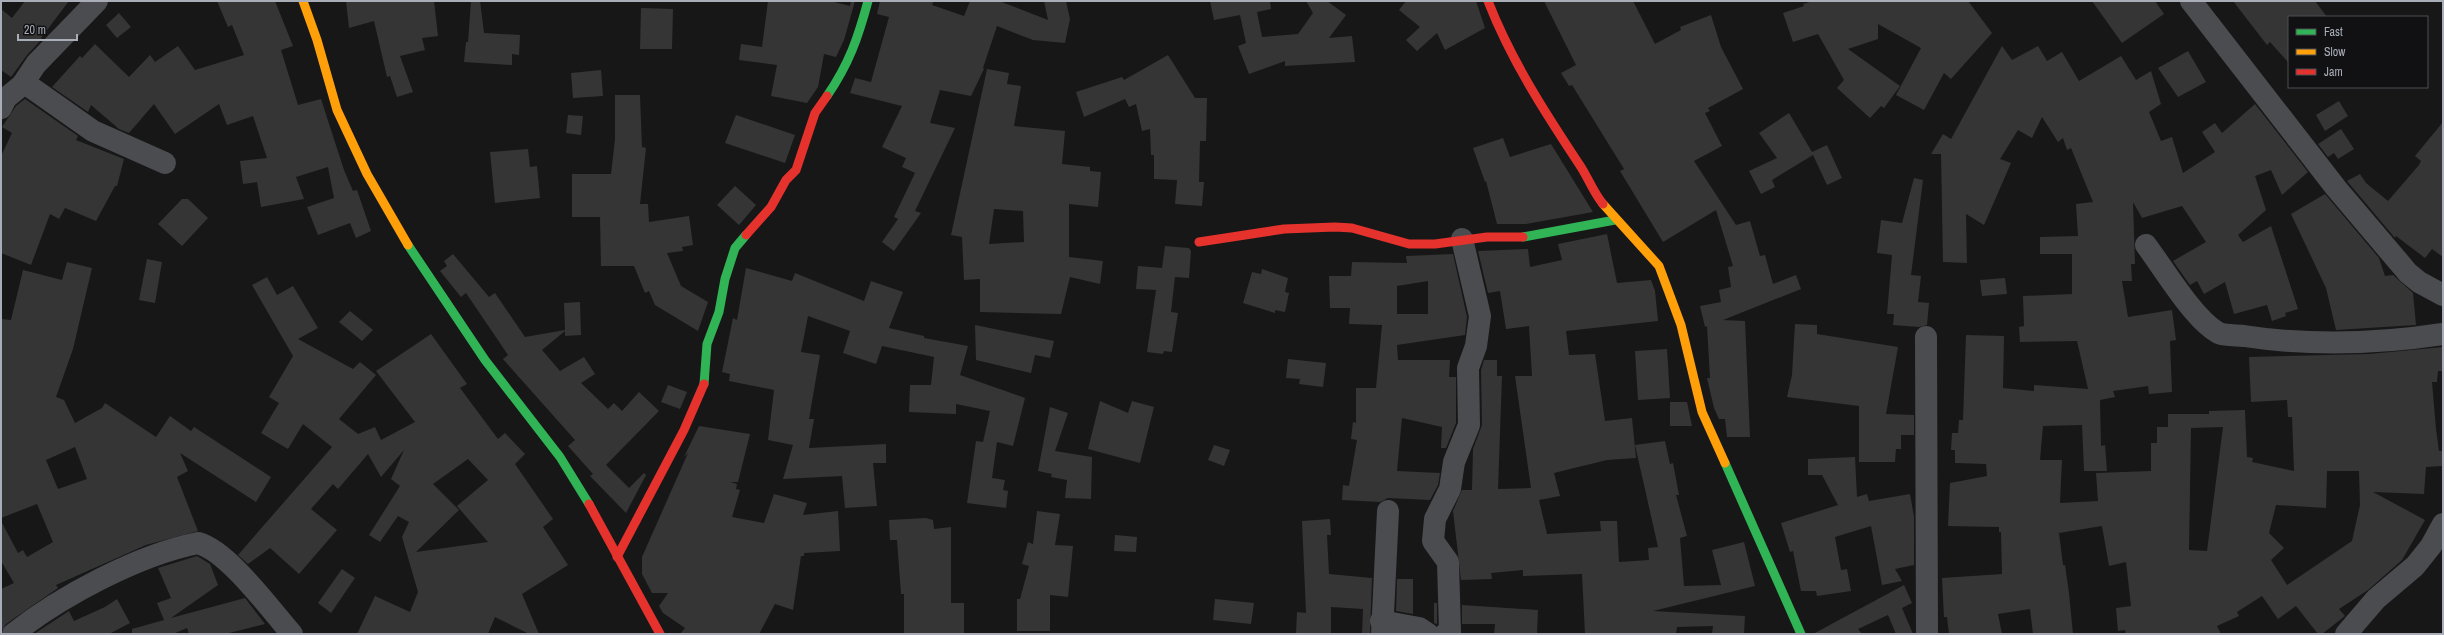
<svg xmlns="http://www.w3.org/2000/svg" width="2444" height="635" font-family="'Archivo Narrow',sans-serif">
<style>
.building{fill:#353536;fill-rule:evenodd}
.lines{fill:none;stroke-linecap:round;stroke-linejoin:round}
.street{stroke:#4b4c50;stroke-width:22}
.fast{stroke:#30b455;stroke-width:9}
.slow{stroke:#ff9f0a;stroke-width:9}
.jam{stroke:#e5322d;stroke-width:9}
</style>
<rect width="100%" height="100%" fill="#171717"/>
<g class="building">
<path d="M 25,1 L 69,1 L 41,38 L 42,39 L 27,55 L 11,77 L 1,70 L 1,9 L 12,18 Z"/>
<path d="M 217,1 L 275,1 L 293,46 L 281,50 L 298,105 L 321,99 L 344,170 L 353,191 L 357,190 L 371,231 L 356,238 L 350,223 L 318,235 L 307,207 L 334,198 L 328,167 L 296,177 L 304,199 L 261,207 L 257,182 L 243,184 L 240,161 L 267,158 L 253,116 L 227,125 L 219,104 L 175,134 L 154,104 L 129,133 L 119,129 L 91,105 L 88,112 L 52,87 L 80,56 L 82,58 L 95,44 L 129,77 L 150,55 L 155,62 L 178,46 L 195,70 L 244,55 L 232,25 L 228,27 Z"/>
<path d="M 346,1 L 434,1 L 438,36 L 422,38 L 425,50 L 400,56 L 413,92 L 397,97 L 390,76 L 387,77 L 374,21 L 349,28 Z"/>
<path d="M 471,1 L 480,1 L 484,33 L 520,35 L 519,55 L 512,54 L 512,65 L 464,62 L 466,42 L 468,42 Z"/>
<path d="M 768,1 L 830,1 L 850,6 L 851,1 L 855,1 L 844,40 L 836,57 L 824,54 L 818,87 L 807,103 L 771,96 L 777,65 L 739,60 L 741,44 L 762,47 Z"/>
<path d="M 880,1 L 934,1 L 932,5 L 964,16 L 970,1 L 999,1 L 1048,20 L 1044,1 L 1066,1 L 1070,19 L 1065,43 L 1033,40 L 997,26 L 983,68 L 984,69 L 971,96 L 940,90 L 930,123 L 955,128 L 915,211 L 921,213 L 894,251 L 882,242 L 898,219 L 894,217 L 915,173 L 902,167 L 906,158 L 882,147 L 902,106 L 850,93 L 855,78 L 871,82 L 889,17 L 877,14 Z"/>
<path d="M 1210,1 L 1270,1 L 1271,9 L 1257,12 L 1262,37 L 1298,34 L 1313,13 L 1306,1 L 1327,1 L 1346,15 L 1329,38 L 1352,36 L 1355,62 L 1285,66 L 1285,61 L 1249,74 L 1238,46 L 1246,43 L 1240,15 L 1214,20 Z"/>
<path d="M 1406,1 L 1476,1 L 1485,28 L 1445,50 L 1437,33 L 1417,51 L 1406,40 L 1420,27 L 1399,10 Z"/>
<path d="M 1544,1 L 1633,1 L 1655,44 L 1681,30 L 1680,27 L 1711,15 L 1721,47 L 1743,89 L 1708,108 L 1710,111 L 1705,113 L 1722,146 L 1694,161 L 1736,225 L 1750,221 L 1760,256 L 1765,255 L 1773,284 L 1796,275 L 1801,289 L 1723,320 L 1745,321 L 1750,437 L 1727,437 L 1725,419 L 1719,419 L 1714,408 L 1707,378 L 1710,378 L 1707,326 L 1705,327 L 1700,306 L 1721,302 L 1719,290 L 1731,287 L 1728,267 L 1733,266 L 1716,210 L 1663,242 L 1620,171 L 1624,169 L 1572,85 L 1569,86 L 1561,73 L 1576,65 Z"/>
<path d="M 1813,1 L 1968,1 L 1992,33 L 1951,79 L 1944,73 L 1924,110 L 1896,95 L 1921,48 L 1878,24 L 1878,39 L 1848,49 L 1900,86 L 1884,108 L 1881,106 L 1870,118 L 1837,88 L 1844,80 L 1818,34 L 1793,42 L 1783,13 L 1804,6 L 1803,4 Z"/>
<path d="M 2092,1 L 2155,1 L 2164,14 L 2122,43 Z"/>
<path d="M 2233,1 L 2315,1 L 2327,17 L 2289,17 L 2289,63 L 2270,42 L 2267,45 Z"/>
<path d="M 641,8 L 673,9 L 672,49 L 640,49 Z"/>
<path d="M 119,13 L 131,27 L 117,38 L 106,25 Z"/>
<path d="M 2002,46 L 2012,60 L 2038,46 L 2047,61 L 2062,52 L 2079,81 L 2121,56 L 2136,80 L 2151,71 L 2161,104 L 2149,112 L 2161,141 L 2172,137 L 2183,173 L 2215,152 L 2202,132 L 2215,123 L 2222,133 L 2255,104 L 2308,172 L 2282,195 L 2271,170 L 2255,176 L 2266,210 L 2238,235 L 2243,242 L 2271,226 L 2298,309 L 2285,313 L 2286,316 L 2272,321 L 2267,305 L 2234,314 L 2225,282 L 2204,294 L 2197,281 L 2190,285 L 2173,261 L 2206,242 L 2182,206 L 2142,218 L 2133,202 L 2135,264 L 2131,264 L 2132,281 L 2122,281 L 2128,317 L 2172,310 L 2176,340 L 2170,341 L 2172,392 L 2149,394 L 2148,386 L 2113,391 L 2115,397 L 2100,400 L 2101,446 L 2105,445 L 2107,471 L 2084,471 L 2082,425 L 2043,426 L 2040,460 L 2062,460 L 2060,503 L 2098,501 L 2096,473 L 2151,471 L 2151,443 L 2157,443 L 2157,427 L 2168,427 L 2168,414 L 2209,414 L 2209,411 L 2245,410 L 2247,457 L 2253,458 L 2252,462 L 2294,471 L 2292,417 L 2288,417 L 2287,400 L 2251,402 L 2249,357 L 2369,354 L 2443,347 L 2443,371 L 2438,371 L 2437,382 L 2432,382 L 2436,429 L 2439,451 L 2443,451 L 2443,466 L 2426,467 L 2424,494 L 2373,492 L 2425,520 L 2402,560 L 2368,590 L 2339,609 L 2345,616 L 2322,634 L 2318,634 L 2296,606 L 2278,619 L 2262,596 L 2237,612 L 2239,616 L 2217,626 L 2221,634 L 2126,634 L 2125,630 L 2118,631 L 2116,608 L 2131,606 L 2126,562 L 2109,566 L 2102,526 L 2059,533 L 2063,565 L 2065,565 L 2069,593 L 2073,634 L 2033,634 L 2030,609 L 1998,614 L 2002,634 L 1949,634 L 1947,617 L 1944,617 L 1942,578 L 2002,574 L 2001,532 L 1999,532 L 1999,527 L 1948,526 L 1950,483 L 1987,476 L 1986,464 L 1955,463 L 1955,450 L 1951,450 L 1952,433 L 1958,433 L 1959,420 L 1963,420 L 1966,335 L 2004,336 L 2003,388 L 2034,391 L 2034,385 L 2088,389 L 2077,341 L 2020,342 L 2019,327 L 2024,326 L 2023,296 L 2072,294 L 2072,254 L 2040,254 L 2040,237 L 2078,236 L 2076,204 L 2093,202 L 2071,148 L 2067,150 L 2063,138 L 2058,142 L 2042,117 L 2032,138 L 2018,130 L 2000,159 L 2011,163 L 1984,225 L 1966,214 L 1967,263 L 1943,262 L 1941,154 L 1931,154 L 1943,134 L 1951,139 ZM 2223,427 L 2207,551 L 2189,550 L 2191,428 ZM 2327,471 L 2359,471 L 2360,505 L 2352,541 L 2287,585 L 2271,560 L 2284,548 L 2269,533 L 2276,505 L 2326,508 Z"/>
<path d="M 2188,51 L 2206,82 L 2178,97 L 2158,68 Z"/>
<path d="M 1168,55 L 1195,98 L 1207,98 L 1206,141 L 1200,141 L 1199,182 L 1204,182 L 1202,206 L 1175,204 L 1177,180 L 1154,179 L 1154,155 L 1151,155 L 1150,129 L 1142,131 L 1136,104 L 1129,107 L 1125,99 L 1084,117 L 1076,92 L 1122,77 L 1124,80 Z"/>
<path d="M 987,69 L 1009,73 L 1007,84 L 1021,86 L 1014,126 L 1065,131 L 1062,164 L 1090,167 L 1090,171 L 1101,172 L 1098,207 L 1069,204 L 1069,257 L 1103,261 L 1100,284 L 1070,277 L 1061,314 L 980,312 L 980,279 L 964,280 L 962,237 L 951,235 ZM 994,209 L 1023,211 L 1024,242 L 989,244 Z"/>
<path d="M 601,70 L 603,96 L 573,98 L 571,73 Z"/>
<path d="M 615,95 L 640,95 L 642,147 L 646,148 L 640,204 L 648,204 L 649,222 L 689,216 L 693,245 L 682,247 L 683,251 L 667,253 L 681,286 L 708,302 L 698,331 L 655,305 L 649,291 L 645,293 L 634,266 L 601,266 L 600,217 L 572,217 L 572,174 L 611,174 L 615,139 Z"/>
<path d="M 25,99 L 78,136 L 76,140 L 124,159 L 117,186 L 115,186 L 96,221 L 65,208 L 59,219 L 50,214 L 31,265 L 1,253 L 1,156 L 12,133 L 2,127 L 16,106 Z"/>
<path d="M 2339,101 L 2348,116 L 2325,131 L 2316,115 Z"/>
<path d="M 1789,113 L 1812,152 L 1827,145 L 1842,178 L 1827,185 L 1813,155 L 1772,180 L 1775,187 L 1761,194 L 1749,171 L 1777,158 L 1759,133 Z"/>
<path d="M 568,115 L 583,116 L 581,135 L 566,133 Z"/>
<path d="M 736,115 L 795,135 L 785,163 L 725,143 Z"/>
<path d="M 2443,122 L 2443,257 L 2432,249 L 2425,258 L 2396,236 L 2395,238 L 2347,181 L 2360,174 L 2366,183 L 2388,201 L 2419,165 L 2421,161 L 2415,156 Z"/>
<path d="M 2341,129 L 2354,149 L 2338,159 L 2334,153 L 2328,157 L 2318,144 Z"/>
<path d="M 1503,138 L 1510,157 L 1551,144 L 1593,212 L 1526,224 L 1497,224 L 1486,181 L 1485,182 L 1473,148 Z"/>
<path d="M 528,149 L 530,167 L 537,166 L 540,198 L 495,203 L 490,152 Z"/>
<path d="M 1914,178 L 1923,180 L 1911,275 L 1921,276 L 1918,302 L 1929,303 L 1927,325 L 1919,327 L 1893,325 L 1894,314 L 1887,314 L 1892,255 L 1877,253 L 1881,220 L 1902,223 Z"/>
<path d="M 735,186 L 756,205 L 739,225 L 717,205 Z"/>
<path d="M 2325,194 L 2379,258 L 2385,276 L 2393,275 L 2413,293 L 2416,325 L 2336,330 L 2326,288 L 2291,214 Z"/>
<path d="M 182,199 L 188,199 L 208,218 L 182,246 L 158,224 Z"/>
<path d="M 1607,234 L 1617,283 L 1651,280 L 1655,291 L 1658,321 L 1566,331 L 1569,355 L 1595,354 L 1605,421 L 1632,418 L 1636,458 L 1607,460 L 1554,473 L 1560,496 L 1539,500 L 1547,534 L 1601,531 L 1600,521 L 1617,521 L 1619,562 L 1649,560 L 1648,548 L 1658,547 L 1635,445 L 1665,441 L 1670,464 L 1673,463 L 1679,495 L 1676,495 L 1687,536 L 1680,538 L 1684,586 L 1721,585 L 1712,550 L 1744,542 L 1755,586 L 1653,611 L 1745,616 L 1744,634 L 1712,634 L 1713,626 L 1677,627 L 1676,634 L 1585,634 L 1582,574 L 1523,576 L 1523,570 L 1491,573 L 1492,579 L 1461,580 L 1453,511 L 1462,490 L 1472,490 L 1473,449 L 1482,425 L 1481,370 L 1484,360 L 1497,360 L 1497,376 L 1502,376 L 1498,489 L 1531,488 L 1515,376 L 1532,376 L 1529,326 L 1506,329 L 1500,291 L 1488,293 L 1478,251 L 1528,249 L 1530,267 L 1562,260 L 1558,244 Z"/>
<path d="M 1165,246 L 1189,248 L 1191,251 L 1189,278 L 1175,277 L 1171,312 L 1178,313 L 1172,352 L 1164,351 L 1163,354 L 1147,352 L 1156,290 L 1136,289 L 1138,266 L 1162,268 Z"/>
<path d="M 453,254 L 489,297 L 495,293 L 525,337 L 565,330 L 564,303 L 580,302 L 581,335 L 565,336 L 565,331 L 542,350 L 560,371 L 584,357 L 595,374 L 581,383 L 608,409 L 614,403 L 622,411 L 639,392 L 659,411 L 606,465 L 629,488 L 644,473 L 646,475 L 626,513 L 590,476 L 593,474 L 568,446 L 575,440 L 503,359 L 508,355 L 466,293 L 461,297 L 440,271 L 447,266 L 444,261 Z"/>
<path d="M 1453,254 L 1467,317 L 1465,335 L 1397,345 L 1398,360 L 1450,360 L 1449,377 L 1456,377 L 1456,423 L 1446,448 L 1441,448 L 1442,427 L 1402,418 L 1397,471 L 1440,473 L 1438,485 L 1430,500 L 1388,498 L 1380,502 L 1342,500 L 1343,485 L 1349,486 L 1357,440 L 1351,439 L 1353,422 L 1356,423 L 1356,388 L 1376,388 L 1382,325 L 1349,324 L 1350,308 L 1330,308 L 1329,276 L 1351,276 L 1352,262 L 1407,263 L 1406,256 ZM 1428,281 L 1428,314 L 1397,314 L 1397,286 Z"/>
<path d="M 147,259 L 162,262 L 155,303 L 139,300 Z"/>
<path d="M 67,262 L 92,268 L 73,349 L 56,397 L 64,400 L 75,423 L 102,408 L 105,403 L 156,437 L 170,416 L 191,431 L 194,427 L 271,477 L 256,502 L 180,453 L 188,471 L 177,477 L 198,531 L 146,545 L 56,585 L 58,588 L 6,624 L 1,632 L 1,589 L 14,583 L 1,561 L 1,521 L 18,553 L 23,550 L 27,557 L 53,542 L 37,504 L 1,518 L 1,319 L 11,320 L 23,270 L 62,280 ZM 75,447 L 87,479 L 58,489 L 46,460 Z"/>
<path d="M 746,268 L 792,281 L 795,273 L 864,301 L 871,281 L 903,292 L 889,328 L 924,336 L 924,338 L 968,346 L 960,375 L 1025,398 L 1013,446 L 997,442 L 992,478 L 1005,480 L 1003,490 L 1008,491 L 1006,508 L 967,503 L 976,441 L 983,442 L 990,411 L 956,404 L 956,414 L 909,412 L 910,385 L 931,385 L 934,357 L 882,346 L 876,364 L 843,353 L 850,331 L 808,316 L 801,352 L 820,355 L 809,419 L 814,419 L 809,448 L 886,444 L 886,463 L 873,463 L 877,506 L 845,508 L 842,476 L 783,479 L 793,445 L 768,440 L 774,390 L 729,381 L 730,374 L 722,372 L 733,318 L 737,320 Z"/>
<path d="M 1262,269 L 1288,278 L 1285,292 L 1289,293 L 1285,312 L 1275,310 L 1275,313 L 1243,303 L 1252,272 L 1261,274 Z"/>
<path d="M 267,277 L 277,295 L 293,286 L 318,328 L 298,339 L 353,369 L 360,362 L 376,375 L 339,419 L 358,434 L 375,427 L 381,440 L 415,422 L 376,371 L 431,334 L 467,384 L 460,388 L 498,439 L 505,433 L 525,454 L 515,464 L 553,519 L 543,527 L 568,565 L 522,594 L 539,634 L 529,634 L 495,617 L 488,634 L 357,634 L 375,596 L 410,612 L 418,592 L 402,537 L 409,522 L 398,516 L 380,542 L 369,535 L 400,486 L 391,479 L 404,450 L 381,477 L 368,454 L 338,489 L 333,484 L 311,509 L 337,530 L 299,574 L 270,548 L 248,564 L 238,555 L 332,447 L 303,424 L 288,449 L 261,433 L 279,403 L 269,397 L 293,356 L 252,285 ZM 468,459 L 488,480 L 457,506 L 488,542 L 416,552 L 459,510 L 433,484 Z"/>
<path d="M 2005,278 L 2007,294 L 1982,296 L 1980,280 Z"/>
<path d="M 350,311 L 373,330 L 362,341 L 339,322 Z"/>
<path d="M 1795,324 L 1817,325 L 1817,334 L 1898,347 L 1886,414 L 1914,415 L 1914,435 L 1901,435 L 1901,449 L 1896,449 L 1895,462 L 1859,462 L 1859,406 L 1787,397 L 1792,375 Z"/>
<path d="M 975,325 L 1054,341 L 1050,358 L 1035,355 L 1031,373 L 976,360 Z"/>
<path d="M 1667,349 L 1670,398 L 1638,400 L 1635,351 Z"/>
<path d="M 1288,359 L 1326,363 L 1323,387 L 1299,384 L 1300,379 L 1286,378 Z"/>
<path d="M 668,385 L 687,392 L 680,409 L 661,402 Z"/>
<path d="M 1100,401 L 1128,413 L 1132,401 L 1154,407 L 1140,463 L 1088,449 Z"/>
<path d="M 1670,402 L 1687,402 L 1692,426 L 1670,426 Z"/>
<path d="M 1050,407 L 1068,413 L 1055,451 L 1092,457 L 1091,499 L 1065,498 L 1067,480 L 1051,477 L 1052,474 L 1038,471 Z"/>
<path d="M 699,426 L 750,434 L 738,482 L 730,482 L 737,484 L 736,489 L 740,490 L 732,517 L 764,523 L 774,494 L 807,503 L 803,515 L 838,511 L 840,551 L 804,553 L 804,556 L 801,556 L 793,610 L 775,604 L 759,634 L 680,634 L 685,628 L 663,613 L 659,606 L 668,593 L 652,593 L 642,574 L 642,557 L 688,453 L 684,457 Z"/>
<path d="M 1214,445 L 1230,450 L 1224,466 L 1208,460 Z"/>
<path d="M 1855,457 L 1857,497 L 1867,494 L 1869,501 L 1910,494 L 1914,517 L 1914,565 L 1895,569 L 1902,581 L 1882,585 L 1871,526 L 1835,537 L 1841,570 L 1847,569 L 1851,591 L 1817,596 L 1816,591 L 1801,591 L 1793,551 L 1790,552 L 1781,523 L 1838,505 L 1822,475 L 1808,475 L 1808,459 Z"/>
<path d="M 1037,511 L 1060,514 L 1055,545 L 1073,546 L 1068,597 L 1050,595 L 1050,631 L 1017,631 L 1017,599 L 1020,599 L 1029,566 L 1022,564 L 1028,542 L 1033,544 Z"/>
<path d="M 926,518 L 933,520 L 934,529 L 951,527 L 951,603 L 964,603 L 964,634 L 904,634 L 904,594 L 901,594 L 897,540 L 890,540 L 889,520 Z"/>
<path d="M 1330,519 L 1331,535 L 1327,535 L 1329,574 L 1372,578 L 1370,634 L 1362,634 L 1363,609 L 1331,607 L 1331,633 L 1296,633 L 1297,612 L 1306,613 L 1302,521 Z"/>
<path d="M 1115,535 L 1137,537 L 1136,552 L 1114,551 Z"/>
<path d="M 197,556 L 210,564 L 218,585 L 171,618 L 245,598 L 265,624 L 225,634 L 189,634 L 187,628 L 173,634 L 132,634 L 132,629 L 164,620 L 157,603 L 171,598 L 158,568 Z"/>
<path d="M 342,569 L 355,578 L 331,613 L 318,603 Z"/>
<path d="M 1397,579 L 1413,579 L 1413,614 L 1396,611 Z"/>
<path d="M 1904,585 L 1912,603 L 1902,608 L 1913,634 L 1896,634 L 1888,615 L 1858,629 L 1862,634 L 1813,634 Z"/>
<path d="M 117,599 L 130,623 L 109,634 L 34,634 L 69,611 L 74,621 L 105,607 Z"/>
<path d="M 1215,599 L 1254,603 L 1251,624 L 1213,620 Z"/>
<path d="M 1434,603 L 1437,603 L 1437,624 L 1434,623 Z"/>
<path d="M 1462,605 L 1538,610 L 1537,634 L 1494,634 L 1495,624 L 1462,624 Z"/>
</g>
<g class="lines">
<g class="street">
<path d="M 2191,1 L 2336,188 L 2408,273 L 2419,282 L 2443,295"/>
<path d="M 22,85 L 29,86 L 93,131 L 165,163"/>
<path d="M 1,108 L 6,98 L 22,85 L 36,64 L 97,1"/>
<path d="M 2146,245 C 2164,269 2193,318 2217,332 C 2223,336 2236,335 2244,336 C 2309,346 2377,344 2443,334"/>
<path d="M 1926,337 L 1927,634"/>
<path d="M 1381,621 L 1419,628 L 1428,634"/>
<path d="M 13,634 C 61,596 138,555 198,543 C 228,551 270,609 292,634"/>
<path d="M 1382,634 L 1388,511"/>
<path d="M 1445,634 L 1450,632 L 1448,562 L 1433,541 L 1435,519 L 1450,489 L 1454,462 L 1469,425 L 1468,368 L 1476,346 L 1480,316 L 1462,239"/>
<path d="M 2346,634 L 2376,599 L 2415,566 L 2431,546 L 2443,524"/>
</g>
<g class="fast">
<path d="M 827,96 C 849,64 858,38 868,1"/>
<path d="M 1523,237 L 1615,220"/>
<path d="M 408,245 L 485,360 L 560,457 L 589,504"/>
<path d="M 704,384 L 707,344 L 719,312 L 725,279 L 735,248 L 746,235"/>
<path d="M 1725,463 L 1801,634"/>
</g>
<g class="slow">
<path d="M 303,1 L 317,40 L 337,110 L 367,174 L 408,245"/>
<path d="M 1603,204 L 1659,266 L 1681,325 L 1702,412 L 1725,463"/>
</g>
<g class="jam">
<path d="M 1488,1 C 1511,60 1544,111 1579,164 C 1588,177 1593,192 1603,204"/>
<path d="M 746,235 L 771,207 L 786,180 L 796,170 L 815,113 L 827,96"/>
<path d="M 1199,242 L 1284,229 L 1335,227 L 1352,228 L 1409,244 L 1435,244 L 1487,237 L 1523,237"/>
<path d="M 589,504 L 660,634"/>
<path d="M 617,557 L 684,430 L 704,384"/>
</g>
</g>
<rect width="2444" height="635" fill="none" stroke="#a8adb8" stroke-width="4"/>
<rect x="2288" y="16" width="140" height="72" fill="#111113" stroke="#4d4f55"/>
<rect x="2296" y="29" width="20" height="6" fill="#30b455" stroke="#4d4f55"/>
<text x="2324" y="36" font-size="12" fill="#a8adb8">Fast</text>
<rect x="2296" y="49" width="20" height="6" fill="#ff9f0a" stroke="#4d4f55"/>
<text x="2324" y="56" font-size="12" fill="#a8adb8">Slow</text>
<rect x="2296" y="69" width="20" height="6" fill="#e5322d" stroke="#4d4f55"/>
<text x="2324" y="76" font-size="12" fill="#a8adb8">Jam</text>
<path d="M18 34v6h59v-6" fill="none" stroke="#a8adb8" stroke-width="2"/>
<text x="24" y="34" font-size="12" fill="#a8adb8" stroke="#111113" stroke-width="3" paint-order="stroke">20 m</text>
</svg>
